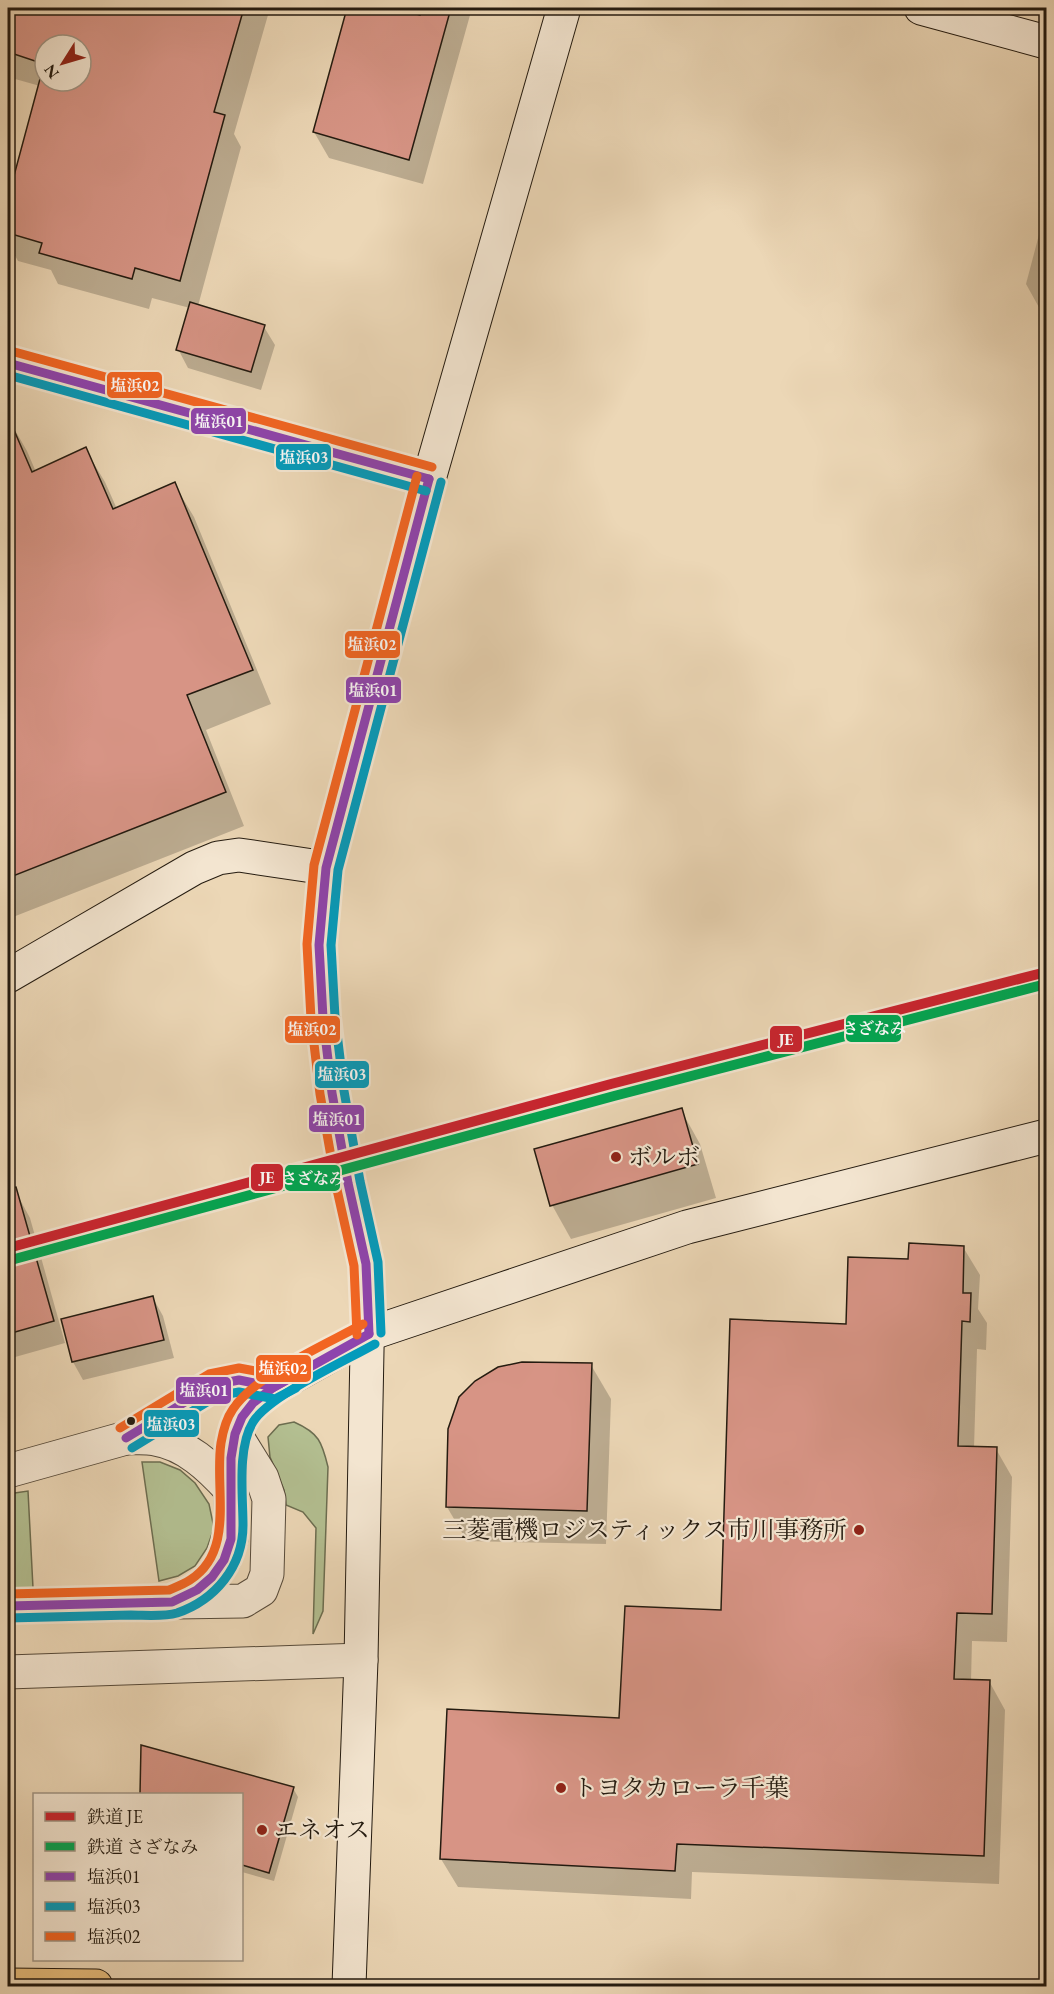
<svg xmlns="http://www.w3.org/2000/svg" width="1054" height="1994" font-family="'EB Garamond','Noto Serif JP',serif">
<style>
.green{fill:#b3bf91;stroke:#6c6d50;stroke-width:1.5}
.shadow{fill:#0003;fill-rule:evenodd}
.building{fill:#d79485;stroke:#241b10;stroke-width:1.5;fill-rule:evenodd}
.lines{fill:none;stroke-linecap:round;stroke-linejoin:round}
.street-casing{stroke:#564a3a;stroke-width:35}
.secondary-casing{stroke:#241b10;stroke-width:35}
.highway-casing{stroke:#241b10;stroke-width:35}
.street{stroke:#f3e5d0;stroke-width:33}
.secondary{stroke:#f3e5d0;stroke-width:33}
.highway{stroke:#e6bc7b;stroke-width:33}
.bus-1-casing{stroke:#f3e5d0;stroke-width:14}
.bus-2-casing{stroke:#f3e5d0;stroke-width:14}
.bus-3-casing{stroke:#f3e5d0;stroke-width:14}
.bus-1{stroke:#8e44ad;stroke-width:9}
.bus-2{stroke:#049bbb;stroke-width:9}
.bus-3{stroke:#f26522;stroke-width:9}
.rail-1-casing{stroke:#f3e5d0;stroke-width:15}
.rail-2-casing{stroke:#f3e5d0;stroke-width:15}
.rail-1{stroke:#c9242f;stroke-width:10}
.rail-2{stroke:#00a651;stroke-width:10}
.poi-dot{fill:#8f2418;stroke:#f3e5d0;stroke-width:2}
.bus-dot{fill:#241b10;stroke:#f3e5d0;stroke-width:2}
.labels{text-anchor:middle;stroke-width:4.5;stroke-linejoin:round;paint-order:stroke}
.poi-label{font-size:24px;fill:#241b10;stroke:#f3e5d0;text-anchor:start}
.line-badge{stroke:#f3e5d0;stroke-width:2}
.badge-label{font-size:16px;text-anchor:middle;font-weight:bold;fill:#fff}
</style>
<rect width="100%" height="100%" fill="#ecd7b6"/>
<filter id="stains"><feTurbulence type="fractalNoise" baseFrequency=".00333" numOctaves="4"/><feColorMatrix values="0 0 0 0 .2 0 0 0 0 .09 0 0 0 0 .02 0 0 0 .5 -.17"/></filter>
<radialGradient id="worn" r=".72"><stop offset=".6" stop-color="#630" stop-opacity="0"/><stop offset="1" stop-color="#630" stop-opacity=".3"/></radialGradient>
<g class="green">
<path d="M 294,1422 C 319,1433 322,1442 328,1467 L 323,1611 L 313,1634 L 316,1528 L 303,1512 L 286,1505 L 284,1490 L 270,1457 L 268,1437 L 279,1425 Z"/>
<path d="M 142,1462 L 160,1462 L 180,1470 L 195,1483 L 209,1504 L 214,1528 L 207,1548 L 195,1566 L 178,1576 L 159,1581 Z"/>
<path d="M 28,1491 L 33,1588 L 8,1588 L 8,1494 Z"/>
</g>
<g class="shadow">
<path d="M 8,8 L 142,8 L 166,14 L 168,8 L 270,8 L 234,134 L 241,147 L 198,306 L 264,327 L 275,345 L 261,390 L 188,368 L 178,349 L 190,308 L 152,298 L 149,309 L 58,284 L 51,270 L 18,261 L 8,243 L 8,204 L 40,86 L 8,77 ZM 45,45 L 81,45 L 81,81 L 45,81 Z"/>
<path d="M 349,8 L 389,8 L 421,16 L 423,8 L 472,8 L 423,184 L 329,158 L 314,132 Z"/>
<path d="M 1046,208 L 1046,313 L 1041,311 L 1026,284 Z"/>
<path d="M 8,418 L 27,451 L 36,472 L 85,449 L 105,482 L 117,509 L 174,484 L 194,517 L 271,704 L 206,730 L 244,826 L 8,919 Z"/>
<path d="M 681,1110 L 700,1144 L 716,1198 L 571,1239 L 552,1205 Z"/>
<path d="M 18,1196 L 30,1218 L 65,1343 L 8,1359 L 8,1199 Z"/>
<path d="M 963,1247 L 980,1275 L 978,1309 L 987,1323 L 986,1350 L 977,1349 L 974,1448 L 996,1449 L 1012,1477 L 1007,1642 L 972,1641 L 971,1681 L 989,1681 L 1005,1710 L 999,1884 L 692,1872 L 691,1899 L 458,1887 L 441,1859 L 621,1719 L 722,1612 L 848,1325 L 909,1261 Z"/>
<path d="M 153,1298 L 163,1316 L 174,1358 L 83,1380 L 73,1362 L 63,1320 Z"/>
<path d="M 591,1365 L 611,1399 L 606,1544 L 467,1541 L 447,1507 L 450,1429 Z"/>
<path d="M 143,1747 L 293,1788 L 298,1797 L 274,1881 L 242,1872 L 242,1794 L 142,1794 Z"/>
</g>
<g class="building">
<path d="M 8,8 L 244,8 L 214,112 L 225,115 L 180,281 L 135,268 L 132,279 L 39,253 L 42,243 L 8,233 L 8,198 L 44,64 L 8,52 ZM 45,45 L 81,45 L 81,81 L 45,81 Z"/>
<path d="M 347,8 L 395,8 L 420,15 L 422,8 L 451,8 L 409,160 L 313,132 Z"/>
<path d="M 190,302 L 265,325 L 251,372 L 176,350 Z"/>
<path d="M 8,416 L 32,472 L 86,447 L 113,509 L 175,482 L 253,670 L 187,695 L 226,792 L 8,878 Z"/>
<path d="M 682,1108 L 698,1164 L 550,1206 L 534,1149 Z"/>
<path d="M 16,1187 L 54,1321 L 8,1334 L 8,1188 Z"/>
<path d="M 909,1243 L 964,1246 L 963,1293 L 971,1293 L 970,1322 L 962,1321 L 958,1446 L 997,1447 L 992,1614 L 957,1613 L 954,1679 L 990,1680 L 984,1856 L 677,1844 L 675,1871 L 440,1859 L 447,1709 L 619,1718 L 625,1606 L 721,1610 L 730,1319 L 846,1324 L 848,1257 L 908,1259 Z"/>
<path d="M 153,1296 L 164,1340 L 72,1362 L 61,1319 Z"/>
<path d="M 522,1362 L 592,1363 L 587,1511 L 446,1507 L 448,1429 L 459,1397 L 475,1381 L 498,1367 Z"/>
<path d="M 141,1745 L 294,1787 L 269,1873 L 242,1865 L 242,1794 L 140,1794 Z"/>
</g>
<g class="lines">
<g class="street-casing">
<g id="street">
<path d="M 126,1438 C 135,1438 146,1437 155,1439 C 186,1444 210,1467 230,1489"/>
<path d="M 8,1471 L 126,1438 L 213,1385 L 239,1380 L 274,1387"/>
<path d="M 176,1602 L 243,1601 L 261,1590 L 267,1574 L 269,1499 L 262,1478 L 235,1434"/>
<path d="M 8,1606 L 172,1602 L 197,1590 L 212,1577 L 224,1560 L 231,1539 L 231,1458 L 235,1434 L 242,1417 L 253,1403 L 274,1387 L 369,1334"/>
<path d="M 8,1672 L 361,1660"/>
</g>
</g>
<g class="secondary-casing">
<g id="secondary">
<path d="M 921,8 L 1046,42"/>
<path d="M 8,363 L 429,479"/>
<path d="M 8,976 L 194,868 L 218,858 L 239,855 L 326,868"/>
<path d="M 369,1334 L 687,1227 L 1046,1136"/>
<path d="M 349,1986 L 361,1660 L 368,1299 L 366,1264 L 348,1183 L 332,1093 L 323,1018 L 319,945 L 326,868 L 429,479 L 564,8"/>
</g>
</g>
<g class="highway-casing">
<path id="highway" d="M 8,1985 L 96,1986"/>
</g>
<use href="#street" class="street"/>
<use href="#secondary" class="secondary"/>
<use href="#highway" class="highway"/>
<g class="bus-1-casing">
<g id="bus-1">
<path d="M 8,363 L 429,479"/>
<path d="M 369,1334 L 366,1264 L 348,1183 L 332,1093 L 323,1018 L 319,945 L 326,868 L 429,479"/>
<path d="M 126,1438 L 213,1385 L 239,1380 L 274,1387 L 290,1378"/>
<path d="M 8,1606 L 172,1602 L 197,1590 L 212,1577 L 224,1560 L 231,1539 L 231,1458 L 235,1434 L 242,1417 L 253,1403 L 274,1387 L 369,1334"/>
</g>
</g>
<g class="bus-2-casing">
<g id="bus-2">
<path d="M 8,375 L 426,491"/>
<path d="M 381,1333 L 378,1262 L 360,1181 L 344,1091 L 335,1017 L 331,945 L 338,870 L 441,482"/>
<path d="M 132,1448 L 217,1396 L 239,1392 L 275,1399 L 296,1388"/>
<path d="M 8,1618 C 49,1617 90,1616 131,1615 C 145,1615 163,1617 177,1613 C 215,1600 243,1567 243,1525 C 243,1496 237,1448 253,1422 C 269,1396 345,1361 375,1344"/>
</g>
</g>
<g class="bus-3-casing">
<g id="bus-3">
<path d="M 11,351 L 432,467"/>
<path d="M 357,1335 L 354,1266 L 336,1185 L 320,1094 L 311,1019 L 307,944 L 314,865 L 417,476"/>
<path d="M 120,1428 L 209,1374 L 239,1368 L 272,1374 L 284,1368"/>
<path d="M 8,1594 L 169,1590 C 176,1587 184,1584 190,1580 C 236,1551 214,1488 221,1443 C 223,1431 226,1419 233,1409 C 257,1374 325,1345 363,1324"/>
</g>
</g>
<use href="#bus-1" class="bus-1"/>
<use href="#bus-2" class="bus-2"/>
<use href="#bus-3" class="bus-3"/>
<g class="rail-1-casing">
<path id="rail-1" d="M 8,1248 L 611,1084 L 1046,972"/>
</g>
<g class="rail-2-casing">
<path id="rail-2" d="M 11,1260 L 614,1096 L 1046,984"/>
</g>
<use href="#rail-1" class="rail-1"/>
<use href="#rail-2" class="rail-2"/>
</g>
<g class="poi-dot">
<circle cx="616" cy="1157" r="6"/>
<circle cx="859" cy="1530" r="6"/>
<circle cx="561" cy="1788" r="6"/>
<circle cx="262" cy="1830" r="6"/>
</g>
<circle class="bus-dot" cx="131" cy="1421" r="5"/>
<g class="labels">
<g class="poi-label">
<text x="628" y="1165">ボルボ</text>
<text x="847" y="1538" text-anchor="end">三菱電機ロジスティックス市川事務所</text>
<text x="573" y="1796">トヨタカローラ千葉</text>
<text x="274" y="1838">エネオス</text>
</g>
</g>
<g class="line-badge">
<rect x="106" y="371" width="57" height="28" rx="6" fill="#f26522"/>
<rect x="190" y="407" width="57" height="28" rx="6" fill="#8e44ad"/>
<rect x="275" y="443" width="57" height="28" rx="6" fill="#049bbb"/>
<rect x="344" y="630" width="57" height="29" rx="6" fill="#f26522"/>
<rect x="345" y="676" width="57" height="28" rx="6" fill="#8e44ad"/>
<rect x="845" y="1014" width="57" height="29" rx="6" fill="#00a651"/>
<rect x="284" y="1015" width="57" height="29" rx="6" fill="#f26522"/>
<rect x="769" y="1025" width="34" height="28" rx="6" fill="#c9242f"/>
<rect x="314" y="1060" width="56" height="29" rx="6" fill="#049bbb"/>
<rect x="308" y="1104" width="57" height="29" rx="6" fill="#8e44ad"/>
<rect x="250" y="1163" width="34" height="29" rx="6" fill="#c9242f"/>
<rect x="284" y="1164" width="57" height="28" rx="6" fill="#00a651"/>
<rect x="255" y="1354" width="57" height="29" rx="6" fill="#f26522"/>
<rect x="175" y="1376" width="57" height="29" rx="6" fill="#8e44ad"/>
<rect x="143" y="1409" width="57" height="29" rx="6" fill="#049bbb"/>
</g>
<g class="badge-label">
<text x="135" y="391">塩浜02</text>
<text x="219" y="427">塩浜01</text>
<text x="304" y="463">塩浜03</text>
<text x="372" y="650">塩浜02</text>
<text x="373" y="696">塩浜01</text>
<text x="874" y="1034">さざなみ</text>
<text x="312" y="1035">塩浜02</text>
<text x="786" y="1045">JE</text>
<text x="342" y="1080">塩浜03</text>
<text x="337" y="1125">塩浜01</text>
<text x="267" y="1183">JE</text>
<text x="313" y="1184">さざなみ</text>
<text x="283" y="1374">塩浜02</text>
<text x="204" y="1396">塩浜01</text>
<text x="171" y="1430">塩浜03</text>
</g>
<rect width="1054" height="1994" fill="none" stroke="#ecd7b6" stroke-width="30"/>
<rect x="9" y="9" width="1036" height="1976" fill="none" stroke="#241b10" stroke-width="3"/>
<rect x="15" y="15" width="1024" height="1964" fill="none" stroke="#241b10" stroke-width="1.5"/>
<rect x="33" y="1793" width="210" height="168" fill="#f3e5d0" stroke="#a09483" stroke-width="1.5"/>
<rect x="45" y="1812" width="30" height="9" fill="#c9242f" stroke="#a09483" stroke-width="1.5"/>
<text x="87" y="1823" font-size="18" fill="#241b10">鉄道 JE</text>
<rect x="45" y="1842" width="30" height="9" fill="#00a651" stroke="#a09483" stroke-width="1.5"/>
<text x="87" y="1853" font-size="18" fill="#241b10">鉄道 さざなみ</text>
<rect x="45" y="1872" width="30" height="9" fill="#8e44ad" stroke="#a09483" stroke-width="1.5"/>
<text x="87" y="1883" font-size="18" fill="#241b10">塩浜01</text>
<rect x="45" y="1902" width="30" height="9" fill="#049bbb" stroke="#a09483" stroke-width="1.5"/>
<text x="87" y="1913" font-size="18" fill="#241b10">塩浜03</text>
<rect x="45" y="1932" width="30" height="9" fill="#f26522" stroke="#a09483" stroke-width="1.5"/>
<text x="87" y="1943" font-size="18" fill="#241b10">塩浜02</text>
<g transform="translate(63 63) rotate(233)"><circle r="28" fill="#f3e5d0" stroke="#a09483" stroke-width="1.5"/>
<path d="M0-4.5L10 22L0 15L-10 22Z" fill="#8f2418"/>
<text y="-9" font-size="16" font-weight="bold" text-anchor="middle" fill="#241b10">N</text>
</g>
<rect width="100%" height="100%" filter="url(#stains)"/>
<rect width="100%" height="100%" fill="url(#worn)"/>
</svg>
